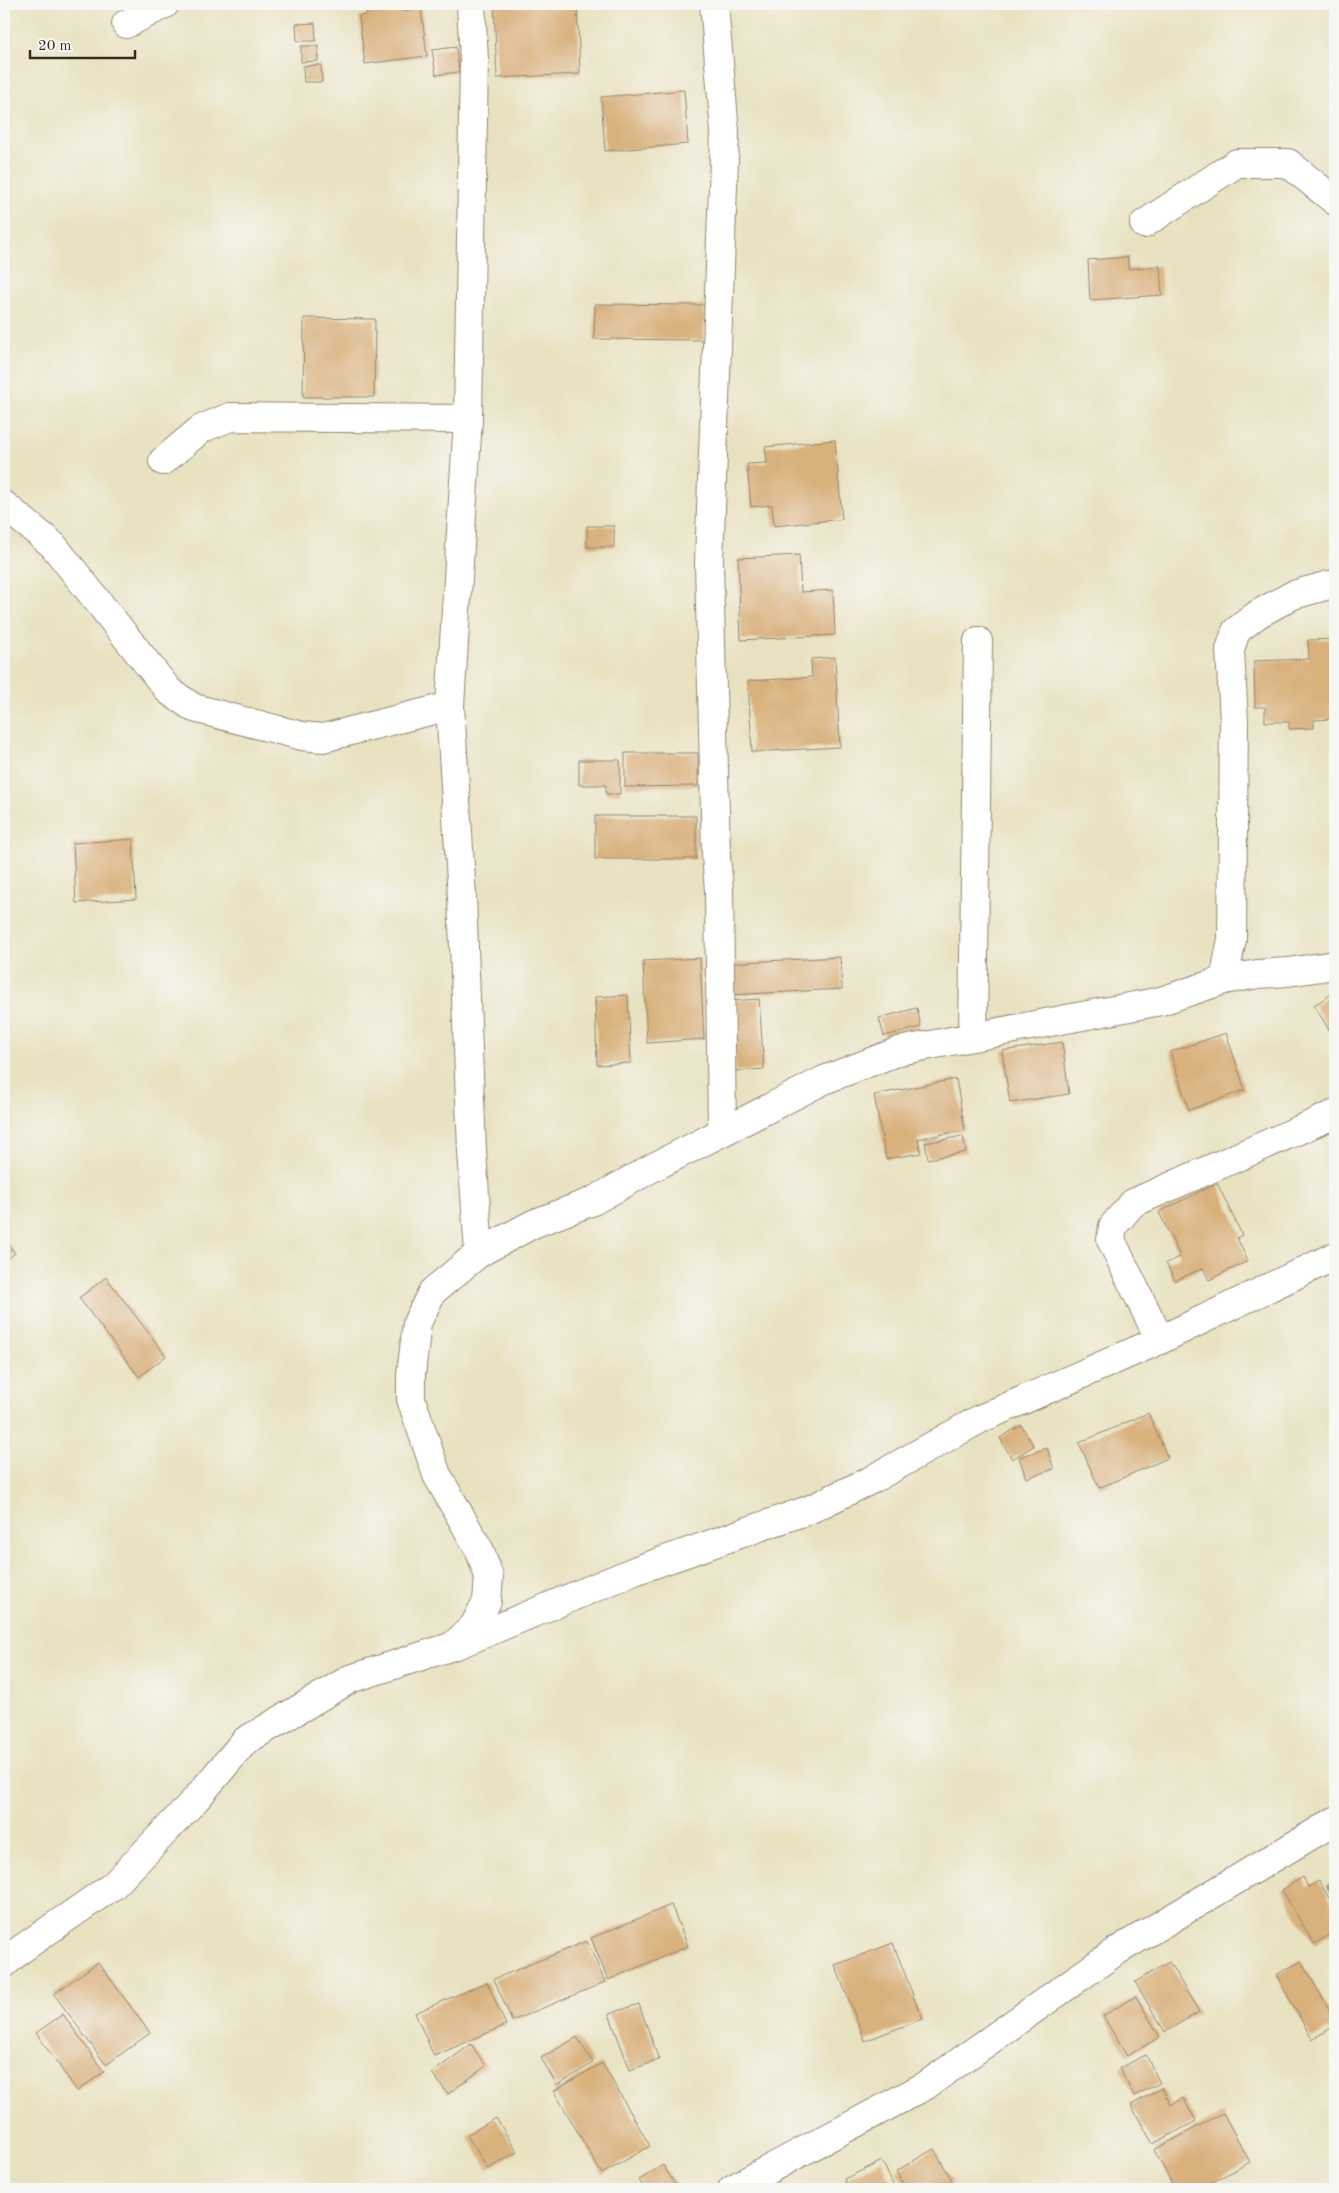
<svg xmlns="http://www.w3.org/2000/svg" width="1339" height="2193" font-family="'Old Standard TT',serif">
<style>
.building{fill:#d9b17d}
.lines{fill:none;stroke-linecap:round;stroke-linejoin:round}
.minor-casing{stroke:#928670;stroke-width:30}
.minor{stroke:#fff;stroke-width:28}
</style>
<rect width="100%" height="100%" fill="#f6f6f2"/>
<filter id="ink" filterUnits="userSpaceOnUse"><feTurbulence type="fractalNoise" baseFrequency=".02" numOctaves="2"/><feDisplacementMap in="SourceGraphic" scale="10" xChannelSelector="R" yChannelSelector="G"/><feConvolveMatrix kernelMatrix="1 2 1 2 8 2 1 2 1" color-interpolation-filters="sRGB"/></filter>
<filter id="wash" filterUnits="userSpaceOnUse"><feTurbulence type="fractalNoise" baseFrequency=".0096" numOctaves="4" result="noise"/><feDisplacementMap in="SourceGraphic" scale="20" xChannelSelector="R" yChannelSelector="G"/><feGaussianBlur stdDeviation="1.12" result="paint"/><feColorMatrix in="noise" values="0 0 0 0 0 0 0 0 0 0 0 0 0 0 0 0 0 1.4 0 .05"/><feComposite in="paint" operator="in"/></filter>
<g filter="url(#wash)">
<rect width="100%" height="100%" fill="#e9e2c1"/>
<g id="blocks">
<g class="building">
<path d="M 365,4 L 400,4 L 401,11 L 421,8 L 427,56 L 365,64 L 359,16 L 367,15 Z"/>
<path d="M 577,4 L 580,74 L 497,78 L 494,5 Z"/>
<path d="M 315,23 L 316,41 L 297,41 L 296,24 Z"/>
<path d="M 301,46 L 318,46 L 318,61 L 301,62 Z"/>
<path d="M 456,47 L 459,72 L 436,75 L 432,50 Z"/>
<path d="M 321,65 L 322,82 L 304,82 L 303,66 Z"/>
<path d="M 684,90 L 688,144 L 605,151 L 601,97 Z"/>
<path d="M 1128,257 L 1128,269 L 1160,266 L 1162,295 L 1090,300 L 1088,260 Z"/>
<path d="M 595,304 L 704,305 L 704,340 L 594,339 Z"/>
<path d="M 304,318 L 375,319 L 374,397 L 303,397 Z"/>
<path d="M 835,440 L 842,519 L 774,526 L 772,505 L 751,507 L 747,464 L 767,463 L 765,447 Z"/>
<rect x="587" y="526" width="27" height="21"/>
<path d="M 799,555 L 801,592 L 833,590 L 835,635 L 741,640 L 738,558 Z"/>
<path d="M 1335,639 L 1335,719 L 1314,720 L 1314,728 L 1289,729 L 1289,722 L 1265,722 L 1265,707 L 1255,707 L 1254,661 L 1309,659 L 1308,640 Z"/>
<path d="M 835,657 L 840,747 L 752,752 L 748,681 L 812,677 L 811,659 Z"/>
<path d="M 625,753 L 698,753 L 698,786 L 625,787 Z"/>
<path d="M 579,760 L 620,760 L 620,794 L 606,794 L 606,785 L 579,785 Z"/>
<rect x="595" y="816" width="101" height="43"/>
<path d="M 133,839 L 136,899 L 76,903 L 73,843 Z"/>
<path d="M 840,957 L 842,989 L 730,995 L 728,963 Z"/>
<path d="M 700,958 L 704,1039 L 647,1043 L 643,961 Z"/>
<path d="M 1335,992 L 1335,1026 L 1329,1030 L 1314,1005 Z"/>
<path d="M 628,995 L 631,1063 L 597,1065 L 595,997 Z"/>
<path d="M 759,999 L 764,1069 L 736,1071 L 730,1001 Z"/>
<path d="M 917,1008 L 921,1027 L 884,1036 L 879,1018 Z"/>
<path d="M 1226,1033 L 1245,1090 L 1189,1110 L 1170,1052 Z"/>
<path d="M 1062,1042 L 1069,1094 L 1010,1103 L 1002,1051 Z"/>
<path d="M 956,1079 L 965,1130 L 918,1139 L 921,1153 L 886,1159 L 874,1095 Z"/>
<path d="M 963,1136 L 966,1152 L 928,1159 L 925,1143 Z"/>
<path d="M 1217,1183 L 1242,1235 L 1237,1238 L 1248,1261 L 1209,1280 L 1203,1268 L 1175,1281 L 1166,1263 L 1180,1257 L 1159,1212 Z"/>
<path d="M 4,1239 L 15,1253 L 4,1262 Z"/>
<path d="M 106,1277 L 166,1356 L 139,1377 L 79,1298 Z"/>
<path d="M 1148,1413 L 1168,1458 L 1099,1488 L 1079,1443 Z"/>
<path d="M 1021,1425 L 1034,1446 L 1012,1459 L 1000,1438 Z"/>
<path d="M 1047,1448 L 1054,1469 L 1026,1478 L 1019,1457 Z"/>
<path d="M 1303,1877 L 1308,1887 L 1319,1881 L 1335,1908 L 1335,1931 L 1314,1944 L 1282,1890 Z"/>
<path d="M 1335,1880 L 1335,1900 L 1326,1886 Z"/>
<path d="M 671,1905 L 688,1946 L 608,1980 L 591,1938 Z"/>
<path d="M 587,1941 L 605,1982 L 512,2021 L 494,1979 Z"/>
<path d="M 893,1943 L 922,2019 L 865,2041 L 835,1965 Z"/>
<path d="M 1301,1961 L 1335,2019 L 1335,2026 L 1312,2039 L 1276,1975 Z"/>
<path d="M 98,1962 L 150,2033 L 106,2065 L 54,1994 Z"/>
<path d="M 1169,1962 L 1199,2012 L 1165,2032 L 1135,1982 Z"/>
<path d="M 487,1982 L 506,2025 L 434,2056 L 415,2013 Z"/>
<path d="M 1136,1996 L 1160,2037 L 1127,2056 L 1103,2016 Z"/>
<path d="M 639,2004 L 659,2060 L 630,2070 L 609,2014 Z"/>
<path d="M 63,2014 L 104,2072 L 77,2091 L 36,2033 Z"/>
<path d="M 577,2037 L 593,2063 L 557,2085 L 541,2058 Z"/>
<path d="M 471,2044 L 486,2066 L 448,2094 L 432,2073 Z"/>
<path d="M 1146,2055 L 1160,2083 L 1134,2096 L 1119,2068 Z"/>
<path d="M 602,2063 L 650,2146 L 602,2174 L 554,2091 Z"/>
<path d="M 1162,2088 L 1171,2105 L 1183,2098 L 1196,2121 L 1153,2144 L 1131,2105 Z"/>
<path d="M 1223,2113 L 1250,2162 L 1199,2189 L 1175,2189 L 1154,2150 Z"/>
<path d="M 496,2118 L 517,2152 L 488,2169 L 467,2135 Z"/>
<path d="M 934,2149 L 953,2182 L 941,2189 L 906,2189 L 896,2171 Z"/>
<path d="M 882,2161 L 895,2189 L 849,2189 L 844,2179 Z"/>
<path d="M 663,2165 L 678,2189 L 645,2189 L 639,2180 Z"/>
</g>
</g>
</g>
<g filter="url(#ink)">
<use href="#blocks" fill-opacity="0" stroke="#928670" stroke-width="1"/>
<g class="lines">
<g class="minor-casing">
<g id="minor">
<path d="M 714,4 L 725,132 L 709,562 L 716,856 L 719,890 L 722,1132"/>
<path d="M 126,24 L 165,4"/>
<path d="M 1144,224 L 1237,163 L 1288,163 L 1335,201"/>
<path d="M 163,461 L 201,429 L 230,417 L 468,419"/>
<path d="M 4,505 L 53,545 L 169,691 L 194,708 L 302,736 L 323,738 L 450,706"/>
<path d="M 1224,980 L 1232,939 L 1234,721 L 1230,650 L 1236,631 L 1258,614 L 1293,595 L 1329,585 L 1335,586"/>
<path d="M 973,1037 L 978,641"/>
<path d="M 479,1253 L 533,1224 L 593,1201 L 650,1169 L 824,1080 L 899,1051 L 1161,1001 L 1224,980 L 1258,974 L 1288,972 L 1335,965"/>
<path d="M 1160,1340 L 1111,1240 L 1113,1226 L 1133,1203 L 1335,1114"/>
<path d="M 459,1644 L 637,1570 L 811,1509 L 873,1479 L 980,1419 L 1160,1340 L 1335,1256"/>
<path d="M 4,1964 L 20,1950 L 114,1885 L 196,1799 L 245,1741 L 350,1679 L 453,1646 L 474,1626 L 487,1601 L 489,1577 L 480,1551 L 437,1475 L 411,1399 L 411,1375 L 417,1323 L 432,1292 L 479,1253 L 472,1151 L 462,897 L 450,706 L 468,419 L 474,60 L 471,4"/>
<path d="M 732,2189 L 925,2086 L 1115,1952 L 1335,1821"/>
</g>
</g>
<use href="#minor" class="minor"/>
</g>
</g>
<rect width="1339" height="2193" fill="none" stroke="#f6f6f2" stroke-width="20"/>
<path d="M30 50v8h105v-8" fill="none" stroke="#3b2a1e" stroke-width="2.5"/>
<text x="38" y="50" font-size="15" fill="#3b2a1e" stroke="#f6f6f2" stroke-width="4" paint-order="stroke">20 m</text>
</svg>
